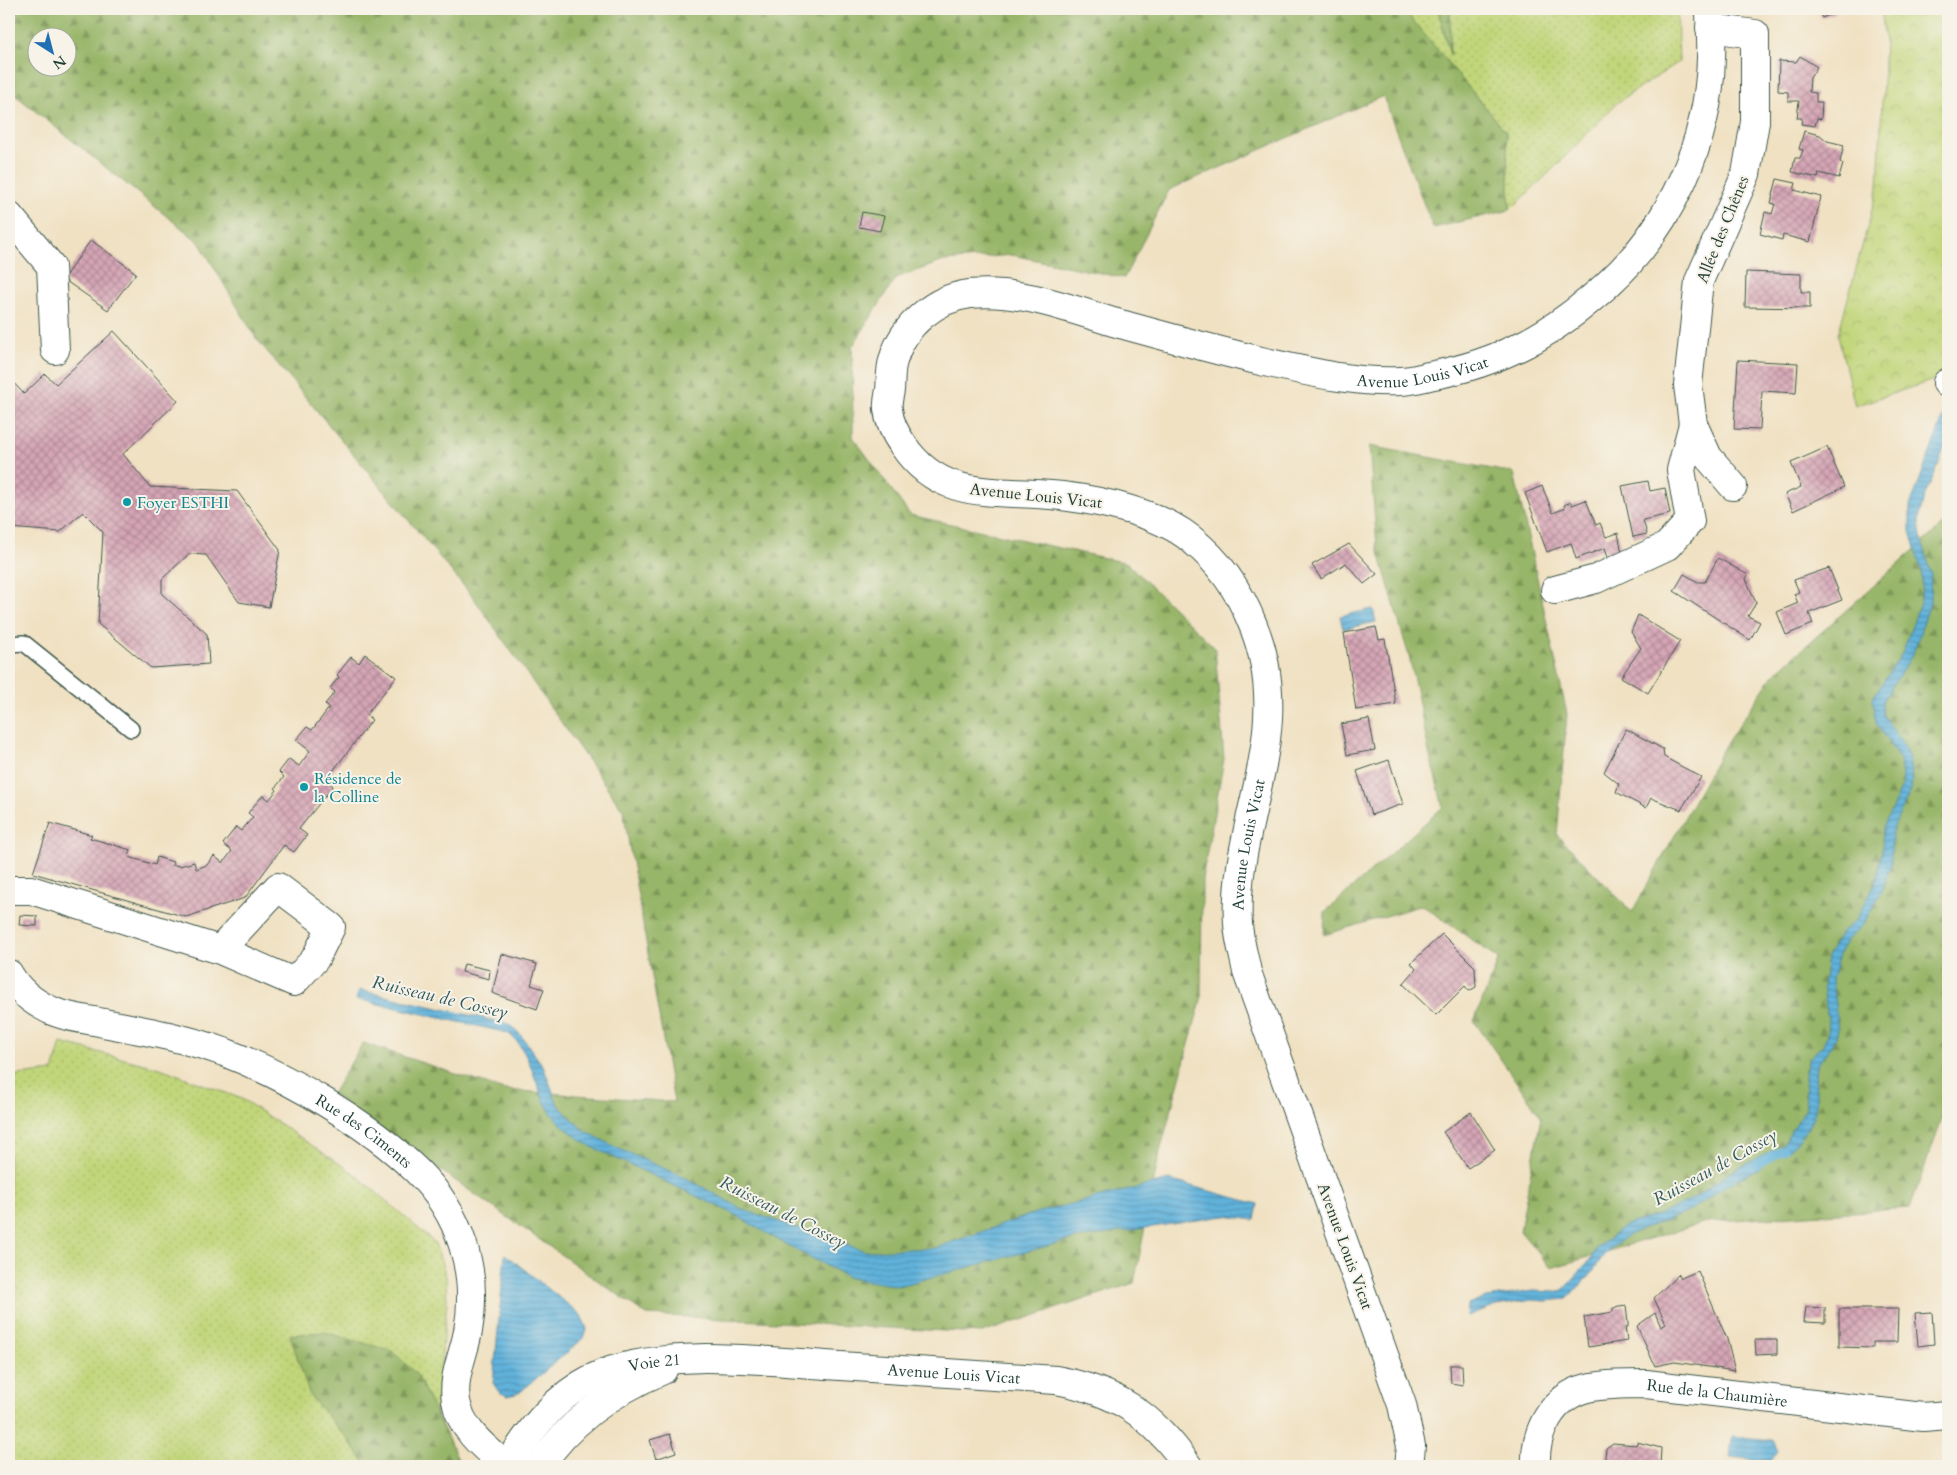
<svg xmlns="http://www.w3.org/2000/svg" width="1957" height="1475" font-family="Cardo,serif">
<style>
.grass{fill:url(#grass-dots);stroke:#708956}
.forest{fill:url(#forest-firs);stroke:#5c7a4e;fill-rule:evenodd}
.park{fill:url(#park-crowns);stroke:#708956}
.water{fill:url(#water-rules);stroke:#407888}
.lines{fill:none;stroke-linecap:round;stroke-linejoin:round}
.stream{stroke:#61b2dc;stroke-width:9}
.building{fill:url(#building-cross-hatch)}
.lane-casing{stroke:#3e5649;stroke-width:18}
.street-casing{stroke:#3e5649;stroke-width:30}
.secondary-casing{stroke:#3e5649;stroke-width:30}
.lane{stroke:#fff;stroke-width:15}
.street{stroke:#fff;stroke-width:28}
.secondary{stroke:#fff;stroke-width:28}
.culture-dot{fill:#0f9aa8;stroke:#f7f3e8;stroke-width:2}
.labels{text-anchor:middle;stroke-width:4;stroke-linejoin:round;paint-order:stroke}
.street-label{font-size:16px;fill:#1f3d34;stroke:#f7f3e8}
.culture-label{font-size:16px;fill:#0d838f;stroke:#f7f3e8;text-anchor:start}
.water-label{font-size:18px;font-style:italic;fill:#305a5e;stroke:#f7f3e8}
</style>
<defs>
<pattern id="grass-dots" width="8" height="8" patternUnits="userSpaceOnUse" patternTransform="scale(1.25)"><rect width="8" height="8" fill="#c1d579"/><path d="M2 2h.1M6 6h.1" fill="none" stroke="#a5b869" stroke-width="1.8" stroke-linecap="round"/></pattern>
<pattern id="forest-firs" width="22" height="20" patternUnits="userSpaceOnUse" patternTransform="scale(1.25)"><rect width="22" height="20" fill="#98b669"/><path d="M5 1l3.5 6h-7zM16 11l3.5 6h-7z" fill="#7b9557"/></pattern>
<pattern id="park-crowns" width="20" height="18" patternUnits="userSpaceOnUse" patternTransform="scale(1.25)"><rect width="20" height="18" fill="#c1d579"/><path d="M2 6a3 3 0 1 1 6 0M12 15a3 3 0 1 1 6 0" fill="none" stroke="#a5b869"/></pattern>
<pattern id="water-rules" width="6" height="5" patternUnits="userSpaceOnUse" patternTransform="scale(1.25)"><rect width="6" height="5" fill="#61b2dc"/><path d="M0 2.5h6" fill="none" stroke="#4f92b3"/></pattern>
<pattern id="building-cross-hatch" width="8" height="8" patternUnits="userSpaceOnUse" patternTransform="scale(1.25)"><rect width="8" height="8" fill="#d6a5b6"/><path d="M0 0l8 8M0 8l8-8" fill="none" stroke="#ad8895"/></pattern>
</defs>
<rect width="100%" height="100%" fill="#f7f3e8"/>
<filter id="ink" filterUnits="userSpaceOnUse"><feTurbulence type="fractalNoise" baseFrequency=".02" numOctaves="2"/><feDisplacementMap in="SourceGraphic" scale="10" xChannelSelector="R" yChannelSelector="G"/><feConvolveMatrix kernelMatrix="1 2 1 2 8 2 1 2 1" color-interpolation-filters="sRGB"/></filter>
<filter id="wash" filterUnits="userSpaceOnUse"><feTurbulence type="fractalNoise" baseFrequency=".0096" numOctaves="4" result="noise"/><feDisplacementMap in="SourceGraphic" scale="20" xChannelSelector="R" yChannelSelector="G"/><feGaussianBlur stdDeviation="1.12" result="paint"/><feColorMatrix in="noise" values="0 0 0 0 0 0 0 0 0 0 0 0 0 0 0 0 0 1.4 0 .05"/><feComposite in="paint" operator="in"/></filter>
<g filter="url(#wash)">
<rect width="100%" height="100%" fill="#f0e1c2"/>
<g class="grass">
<path d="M 1403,9 L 1438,9 L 1449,52 L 1450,9 L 1677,9 L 1679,62 L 1618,102 L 1555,167 L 1510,210 L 1506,132 Z"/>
<path d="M 61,1043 L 160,1068 L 242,1099 L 355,1174 L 435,1243 L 446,1276 L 447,1302 L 436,1413 L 461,1466 L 9,1466 L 9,1076 L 53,1071 Z"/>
</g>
<g class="forest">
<path d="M 9,9 L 1403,9 L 1506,132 L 1510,210 L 1433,228 L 1383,96 L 1169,190 L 1124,278 L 1012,255 L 944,261 L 896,278 L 852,347 L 853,437 L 910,515 L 1127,563 L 1215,648 L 1224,759 L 1202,879 L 1201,1000 L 1159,1155 L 1134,1283 L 982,1333 L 647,1315 L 332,1094 L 363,1043 L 504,1090 L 674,1102 L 623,810 L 473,597 L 256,338 L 199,242 L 9,90 ZM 38,38 L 68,38 L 68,68 L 38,68 Z"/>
<path d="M 1438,9 L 1450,9 L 1450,55 Z"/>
<path d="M 1369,446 L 1514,473 L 1567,714 L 1557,835 L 1632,912 L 1724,747 L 1773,675 L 1948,520 L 1948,1102 L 1910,1208 L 1706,1222 L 1551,1268 L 1520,1231 L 1541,1117 L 1474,1021 L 1499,959 L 1422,905 L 1324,935 L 1325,912 L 1443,807 L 1429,752 L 1410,660 L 1377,546 Z"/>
<path d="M 324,1332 L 392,1351 L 417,1375 L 461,1466 L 367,1466 L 346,1437 L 310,1396 L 290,1335 Z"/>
</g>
<path class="park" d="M 1881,9 L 1948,9 L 1948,178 L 1945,185 L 1948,224 L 1948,358 L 1946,376 L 1855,406 L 1838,335 L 1878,188 L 1885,40 Z"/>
<g class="water">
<path d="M 1948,404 L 1948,436 L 1937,469 L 1924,497 L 1919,519 L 1921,538 L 1931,573 L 1930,603 L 1913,654 L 1882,702 L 1883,715 L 1903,744 L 1909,758 L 1912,781 L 1911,790 L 1892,831 L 1891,864 L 1883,889 L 1863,925 L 1847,940 L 1840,951 L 1832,980 L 1838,1029 L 1836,1037 L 1827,1053 L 1816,1065 C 1814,1078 1817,1091 1816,1105 C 1814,1126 1792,1152 1773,1159 L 1773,1155 L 1760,1161 L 1761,1167 L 1727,1185 L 1688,1212 L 1630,1234 L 1605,1253 L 1589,1277 L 1566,1299 L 1546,1301 L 1531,1300 L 1491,1307 L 1467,1316 L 1468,1305 L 1486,1298 L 1533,1291 L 1554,1292 L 1563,1290 L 1588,1263 L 1598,1247 L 1626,1225 L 1663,1213 L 1694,1198 L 1728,1173 L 1782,1146 L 1806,1108 L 1805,1073 L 1809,1058 L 1823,1045 L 1827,1034 L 1828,1019 L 1823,986 L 1827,957 L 1840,934 L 1857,919 L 1876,881 L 1882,850 L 1883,828 L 1903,784 L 1900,760 L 1876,723 L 1872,699 L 1903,652 L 1921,600 L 1922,572 L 1910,531 L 1910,506 Z"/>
<path d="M 1373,609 L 1376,622 L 1343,629 L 1340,616 Z"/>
<path d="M 359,990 L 509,1024 L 520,1034 L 543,1066 L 558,1105 L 582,1129 L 615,1147 L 686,1178 L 744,1210 L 865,1251 L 935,1248 L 1035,1213 L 1169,1180 L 1258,1204 L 1255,1220 L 1224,1216 L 1074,1239 L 899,1286 L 850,1278 L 792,1248 L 732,1213 L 592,1147 C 577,1137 557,1124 548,1108 C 534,1084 531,1051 508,1033 L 356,999 Z"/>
<path d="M 505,1254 L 581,1315 L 587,1329 L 584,1338 L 519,1393 L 508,1396 L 499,1392 L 493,1383 Z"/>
<path d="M 1732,1436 L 1773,1440 L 1778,1451 L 1771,1461 L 1730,1457 Z"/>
</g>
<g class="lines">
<path class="stream" d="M 1751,1167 L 1783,1150"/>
</g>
<g id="blocks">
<g class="building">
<path d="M 1817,9 L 1842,9 L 1822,18 Z"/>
<path d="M 1800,56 L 1817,67 L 1810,78 L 1809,92 L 1816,93 L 1816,102 L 1822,102 L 1821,119 L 1817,118 L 1815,126 L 1801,124 L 1802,118 L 1797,118 L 1799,101 L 1788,101 L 1788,92 L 1778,91 L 1779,61 L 1796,62 Z"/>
<path d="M 1804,131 L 1820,135 L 1827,141 L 1844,145 L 1840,162 L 1843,164 L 1839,178 L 1819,173 L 1818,178 L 1792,172 L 1795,158 L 1800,158 L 1803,150 L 1799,149 Z"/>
<path d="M 1777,179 L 1796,183 L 1794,190 L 1821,197 L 1810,242 L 1783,235 L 1782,240 L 1760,234 L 1765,212 L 1772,214 L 1775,204 L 1771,203 Z"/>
<path d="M 862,212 L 884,216 L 880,231 L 859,227 Z"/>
<path d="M 91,240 L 136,273 L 108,310 L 63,279 Z"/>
<path d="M 1746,272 L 1801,274 L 1801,292 L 1810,292 L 1810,308 L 1745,307 Z"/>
<path d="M 9,279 L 13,284 L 10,328 L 9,328 Z"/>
<path d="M 114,331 L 178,401 L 123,454 L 150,487 L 237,491 L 280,550 L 269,607 L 239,602 L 206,555 L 189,554 L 162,579 L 162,594 L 207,634 L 209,664 L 151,668 L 98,624 L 103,532 L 83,512 L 60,532 L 9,528 L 9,378 L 24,394 L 45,374 L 56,384 Z"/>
<path d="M 1738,360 L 1798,363 L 1796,393 L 1762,391 L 1760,430 L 1734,429 Z"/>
<path d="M 1827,447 L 1844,487 L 1793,511 L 1785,494 L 1801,487 L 1791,463 Z"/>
<path d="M 1648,481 L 1650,491 L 1665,488 L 1670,514 L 1643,520 L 1647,534 L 1633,537 L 1622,486 Z"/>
<path d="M 1542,486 L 1553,513 L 1565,508 L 1564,505 L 1571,502 L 1572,505 L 1586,500 L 1596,525 L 1600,523 L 1606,537 L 1618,533 L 1622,553 L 1608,558 L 1605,548 L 1576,559 L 1571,543 L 1547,552 L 1525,493 Z"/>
<path d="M 1349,544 L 1377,574 L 1364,584 L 1346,563 L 1321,579 L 1312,565 Z"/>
<path d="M 1718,558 L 1748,575 L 1746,579 L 1756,603 L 1748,616 L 1760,622 L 1750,640 L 1674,591 L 1684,574 L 1698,582 L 1705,582 Z"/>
<path d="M 1829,568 L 1842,600 L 1809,613 L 1813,624 L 1786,635 L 1777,612 L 1798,603 L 1794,594 L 1799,592 L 1794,580 Z"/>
<path d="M 1638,615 L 1680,641 L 1648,693 L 1621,677 L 1641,648 L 1631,632 Z"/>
<path d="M 1376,627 L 1379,640 L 1385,639 L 1396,704 L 1356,710 L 1344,633 Z"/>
<path d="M 365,654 L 396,677 L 366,715 L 372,720 L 326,780 L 333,786 L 299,829 L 307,835 L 294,852 L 284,845 L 245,898 L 186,917 L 33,873 L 50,823 L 92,835 L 90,838 L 131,850 L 129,857 L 155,865 L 157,857 L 173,862 L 172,865 L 180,866 L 194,862 L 196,869 L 207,865 L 214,856 L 223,863 L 232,851 L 223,844 L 236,827 L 241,831 L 253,817 L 248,813 L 263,795 L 269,800 L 277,790 L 275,788 L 284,777 L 279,772 L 289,759 L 299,766 L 310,751 L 296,740 L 307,727 L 312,730 L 329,708 L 325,704 L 335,692 L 330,688 L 339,677 L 337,675 L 351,657 L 359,663 Z"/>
<path d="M 1369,719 L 1375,750 L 1347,755 L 1341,724 Z"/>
<path d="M 1626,729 L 1663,749 L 1664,757 L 1701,777 L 1681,810 L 1651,798 L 1646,808 L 1616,792 L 1619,784 L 1604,772 Z"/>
<path d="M 1389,760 L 1403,804 L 1371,815 L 1357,771 Z"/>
<path d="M 20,915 L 37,916 L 37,926 L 19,925 Z"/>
<path d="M 1442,934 L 1475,967 L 1476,987 L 1469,991 L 1465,986 L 1436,1015 L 1403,984 L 1416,969 L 1411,963 Z"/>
<path d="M 502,954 L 537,964 L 531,985 L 544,989 L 537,1009 L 492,993 Z"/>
<path d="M 464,964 L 490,970 L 489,979 L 462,972 Z"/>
<path d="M 1471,1112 L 1495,1150 L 1468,1168 L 1443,1132 Z"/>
<path d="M 1698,1271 L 1727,1339 L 1735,1371 L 1675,1362 L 1655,1366 L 1637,1326 L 1655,1313 L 1661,1327 L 1666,1324 L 1654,1298 L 1679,1274 L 1681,1278 Z"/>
<path d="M 1626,1306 L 1628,1323 L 1628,1327 L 1625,1327 L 1627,1341 L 1588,1347 L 1584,1317 L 1613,1312 L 1613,1308 Z"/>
<path d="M 1806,1307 L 1825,1308 L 1825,1323 L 1804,1322 Z"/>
<path d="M 1839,1309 L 1898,1309 L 1897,1342 L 1873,1342 L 1873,1348 L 1839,1347 Z"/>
<path d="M 1932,1312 L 1934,1344 L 1918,1346 L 1915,1313 Z"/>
<path d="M 1755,1340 L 1777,1340 L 1777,1354 L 1756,1355 Z"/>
<path d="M 1450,1365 L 1462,1365 L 1463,1385 L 1451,1383 Z"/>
<path d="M 670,1434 L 676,1452 L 656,1459 L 650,1440 Z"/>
<path d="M 1637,1442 L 1661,1448 L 1660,1466 L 1612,1466 L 1605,1458 L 1606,1448 L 1613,1443 L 1636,1445 Z"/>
</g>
</g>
</g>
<g filter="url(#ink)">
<use href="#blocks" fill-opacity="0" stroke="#3e5649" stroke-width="1"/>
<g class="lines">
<g class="lane-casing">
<path id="lane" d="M 9,644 L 24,643 L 131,729"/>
</g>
<g class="street-casing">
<g id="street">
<path d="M 1710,28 L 1755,34 L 1755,122 L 1746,174 L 1699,281 L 1688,385 L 1693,424 L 1708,457 L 1733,486"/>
<path d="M 9,216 L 51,266 L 55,350"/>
<path d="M 1947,383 L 1948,383"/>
<path d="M 1555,590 L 1596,579 L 1667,546 L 1690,521 L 1681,470 L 1693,424"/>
<path d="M 9,890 L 31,890 L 220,950 L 294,982 L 315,959 L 331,927 L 278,887 L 220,950"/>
<path id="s1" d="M 9,974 C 18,990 33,1002 50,1010 C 66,1018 87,1019 104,1023 C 144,1031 186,1038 224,1052 C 290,1078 366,1122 417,1171 C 460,1213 479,1271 468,1331 C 464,1355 452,1376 456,1401 C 461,1430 485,1448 506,1466"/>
<path id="s2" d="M 1536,1466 C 1534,1432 1552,1397 1587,1388 C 1606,1384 1626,1384 1646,1384 L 1923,1417 L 1948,1415"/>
</g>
</g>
<g class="secondary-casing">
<g id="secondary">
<path id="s3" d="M 508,1466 C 530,1428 562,1389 604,1373 C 669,1349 757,1360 825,1365 C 902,1370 979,1375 1056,1380 C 1116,1391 1153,1415 1188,1466"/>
<path d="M 540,1466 C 570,1420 613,1391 663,1370"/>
<path id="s4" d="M 1409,1466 L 1411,1446 L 1402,1405 L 1247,972 C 1244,956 1239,940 1238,924 C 1232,820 1297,733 1253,625 C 1240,592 1220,562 1191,539 C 1159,513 1102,501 1062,496 C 1001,488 943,505 903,445 C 896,435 889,422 888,409 C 887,403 889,396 890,390 C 891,381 890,369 893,361 C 902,326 935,298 970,294 C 1018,289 1068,308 1113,322 C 1164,336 1214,350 1265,362 C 1309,372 1355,383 1400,381 C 1410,381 1420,378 1429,376 C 1502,363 1555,333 1609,283 C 1670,227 1709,142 1711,58 C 1712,42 1710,25 1710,9"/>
</g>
</g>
<use href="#lane" class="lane"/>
<use href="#street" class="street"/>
<use href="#secondary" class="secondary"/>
</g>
</g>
<g class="culture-dot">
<circle cx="127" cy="502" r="5"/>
<circle cx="304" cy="787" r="5"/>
</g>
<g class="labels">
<g class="street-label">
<text transform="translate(1722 229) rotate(-68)" y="6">Allée des Chênes</text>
<text dy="6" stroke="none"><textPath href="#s4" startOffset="1954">Avenue Louis Vicat</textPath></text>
<text transform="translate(1036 495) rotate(6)" y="6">Avenue Louis Vicat</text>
<text dy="6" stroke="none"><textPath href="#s4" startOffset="651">Avenue Louis Vicat</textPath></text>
<text dy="6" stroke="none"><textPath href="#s1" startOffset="396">Rue des Ciments</textPath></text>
<text transform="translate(1346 1246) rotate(70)" y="6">Avenue Louis Vicat</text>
<text dy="6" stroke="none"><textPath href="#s3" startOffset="188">Voie 21</textPath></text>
<text dy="6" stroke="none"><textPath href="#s3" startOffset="488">Avenue Louis Vicat</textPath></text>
<text dy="6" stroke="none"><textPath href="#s2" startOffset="232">Rue de la Chaumière</textPath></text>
</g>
<g class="culture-label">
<text x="137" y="508">Foyer ESTHI</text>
<text x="314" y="784">Résidence de<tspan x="314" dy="18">la Colline</tspan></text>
</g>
<g class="water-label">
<text transform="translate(440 997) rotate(13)" y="6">Ruisseau de Cossey</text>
<text transform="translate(1715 1167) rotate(-29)" y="6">Ruisseau de Cossey</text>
<text transform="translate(783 1212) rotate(27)" y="6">Ruisseau de Cossey</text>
</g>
</g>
<rect width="1957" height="1475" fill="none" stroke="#f7f3e8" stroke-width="30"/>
<g transform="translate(52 52) rotate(144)"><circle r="24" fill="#f7f3e8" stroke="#a1aaa0"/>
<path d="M0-4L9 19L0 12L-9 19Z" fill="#1f6fb2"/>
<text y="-8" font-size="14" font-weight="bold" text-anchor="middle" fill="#1f3d34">N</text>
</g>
</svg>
